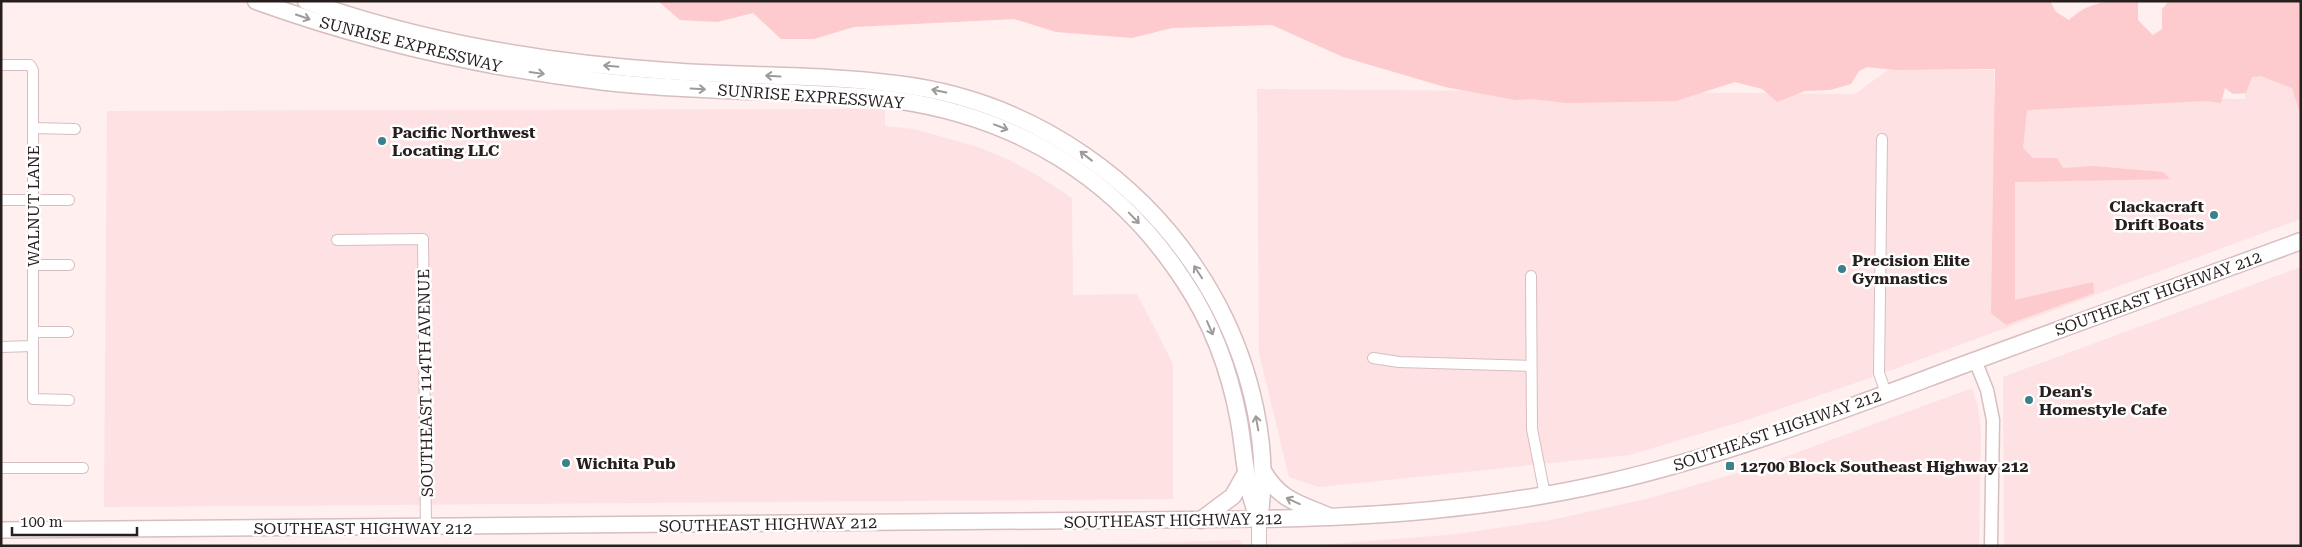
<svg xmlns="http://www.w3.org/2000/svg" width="2302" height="547" font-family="'Roboto Serif',serif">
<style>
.built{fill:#fde1e3}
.green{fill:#fdcace}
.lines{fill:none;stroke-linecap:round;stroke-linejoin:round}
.minor-casing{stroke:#d7bec0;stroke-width:12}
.tertiary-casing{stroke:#d7bec0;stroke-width:15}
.secondary-casing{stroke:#d7bec0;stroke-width:16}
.primary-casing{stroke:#d7bec0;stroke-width:18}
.trunk-casing{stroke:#d7bec0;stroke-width:19}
.minor{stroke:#fff;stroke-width:10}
.tertiary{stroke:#fff;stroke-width:12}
.secondary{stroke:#fff;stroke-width:14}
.primary{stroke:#fff;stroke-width:15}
.trunk{stroke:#fff;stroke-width:16}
.oneway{stroke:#9e9a9a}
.poi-dot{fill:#3a818b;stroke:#fff;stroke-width:2}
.labels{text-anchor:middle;stroke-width:5;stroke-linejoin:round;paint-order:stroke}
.street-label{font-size:16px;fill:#271e1e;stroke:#fff}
.poi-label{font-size:16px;font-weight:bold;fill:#271e1e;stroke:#fff;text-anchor:start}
</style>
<rect width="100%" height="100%" fill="#ffefef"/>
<g class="built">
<path d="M 2246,62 L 2301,62 L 2301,219 L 1867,379 L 1750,419 L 1629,455 L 1319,487 L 1289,477 L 1259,353 L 1257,89 L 1855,94 L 1888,70 L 1994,70 L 1994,98 L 2245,99 Z"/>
<path d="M 885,109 L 885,126 L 914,129 L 978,147 L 1007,159 L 1037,175 L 1072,198 L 1073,295 L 1137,294 L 1173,364 L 1173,499 L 104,507 L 107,111 Z"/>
<path d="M 2301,267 L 2301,546 L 2004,546 L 2003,377 Z"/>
<path d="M 1972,388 L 1978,407 L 1981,432 L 1979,546 L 1309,546 L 1458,534 L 1551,520 L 1646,499 L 1755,468 Z"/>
<path d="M 1240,540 L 1243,546 L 919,546 L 1147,543 Z"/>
</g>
<path class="green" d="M 658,1 L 2050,1 L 2056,12 L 2069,20 C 2091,0 2108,1 2138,1 L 2138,20 L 2153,35 L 2162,29 L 2162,9 L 2169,1 L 2301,1 L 2301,109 L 2299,110 L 2292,88 L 2261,76 L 2252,77 L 2246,93 L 2233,94 L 2225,88 L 2221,103 L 2205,101 L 2027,110 L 2023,148 L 2033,158 L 2057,158 L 2063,168 L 2092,166 L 2163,172 L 2170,179 L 2015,182 L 2015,300 L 2093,282 L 2094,293 L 2006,325 L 1991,313 L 1995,69 L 1895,70 L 1867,67 L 1859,71 L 1851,84 L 1830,90 L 1805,91 L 1777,102 L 1762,89 L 1735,82 L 1676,101 L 1566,103 L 1533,99 L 1516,100 L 1445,87 L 1343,57 L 1272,25 L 1172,28 L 1132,38 L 1056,32 L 1014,19 L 854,27 L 814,39 L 781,39 L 753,13 L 717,22 L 680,20 Z"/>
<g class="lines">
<g class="minor-casing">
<g id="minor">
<path d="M 1,65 L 30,65 L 33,70 L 33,346 L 1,347"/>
<path d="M 33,128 L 75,129"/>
<path d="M 1882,139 L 1879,373 L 1886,393"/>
<path d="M 1,200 L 69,200"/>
<path d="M 337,240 L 423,239 L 426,527"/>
<path d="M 33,265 L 69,265"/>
<path d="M 1531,276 L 1532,429 L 1545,495"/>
<path d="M 33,332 L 68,332"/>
<path d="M 33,346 L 33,399 L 69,400"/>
<path d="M 1373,358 L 1399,362 L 1531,366"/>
<path d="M 1,468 L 83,468"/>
</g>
</g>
<g class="tertiary-casing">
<path id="tertiary" d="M 1975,360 L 1987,390 L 1993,420 L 1991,546"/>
</g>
<g class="secondary-casing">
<path id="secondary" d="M 1259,519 L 1259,546"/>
</g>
<g class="primary-casing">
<path id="primary" d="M 1,530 L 1259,519"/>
</g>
<g class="trunk-casing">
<g id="trunk">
<path d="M 256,1 C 369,42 487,68 606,82 C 668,89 731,90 794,93 C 828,95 862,95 895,100 C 1017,117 1117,178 1184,281 C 1212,323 1230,372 1239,421 C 1245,455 1245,488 1259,519"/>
<path d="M 306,1 C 421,42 546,63 668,71 C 744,77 820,74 896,84 C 1032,100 1153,183 1218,305 C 1251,368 1271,449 1259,519"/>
<path d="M 1263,471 C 1279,499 1297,503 1326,515"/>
<path d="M 1259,519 C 1375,517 1491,509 1605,483 C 1728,455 1845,409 1963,365 C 2075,323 2188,282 2301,241"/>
<path d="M 1201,520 L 1233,496 L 1246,473"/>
</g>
</g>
<use href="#minor" class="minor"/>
<use href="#tertiary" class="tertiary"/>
<use href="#secondary" class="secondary"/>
<use href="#primary" class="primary"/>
<use href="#trunk" class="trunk"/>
</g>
<defs><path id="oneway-shaft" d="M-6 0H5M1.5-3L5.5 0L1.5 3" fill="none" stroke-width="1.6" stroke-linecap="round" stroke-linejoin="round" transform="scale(1.25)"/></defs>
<g class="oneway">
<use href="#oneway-shaft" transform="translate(303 17) rotate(19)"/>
<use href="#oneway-shaft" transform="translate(611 66) rotate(-175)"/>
<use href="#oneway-shaft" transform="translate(537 73) rotate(8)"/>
<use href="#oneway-shaft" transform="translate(773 76) rotate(-177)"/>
<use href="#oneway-shaft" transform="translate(698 89) rotate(3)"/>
<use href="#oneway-shaft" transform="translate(939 91) rotate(-168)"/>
<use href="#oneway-shaft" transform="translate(1001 127) rotate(21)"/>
<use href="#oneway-shaft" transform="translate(1086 156) rotate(-142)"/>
<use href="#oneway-shaft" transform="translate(1134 218) rotate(46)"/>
<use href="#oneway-shaft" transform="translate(1198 272) rotate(-123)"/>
<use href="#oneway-shaft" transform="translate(1210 328) rotate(66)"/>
<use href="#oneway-shaft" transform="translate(1257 423) rotate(-100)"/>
<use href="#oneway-shaft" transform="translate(1293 501) rotate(-155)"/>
</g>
<g class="poi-dot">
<circle cx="382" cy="141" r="5"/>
<circle cx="2214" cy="215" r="5"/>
<circle cx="1842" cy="269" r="5"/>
<circle cx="2029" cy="400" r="5"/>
<circle cx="566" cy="463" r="5"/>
<rect x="1725" y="461" width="10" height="10" rx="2.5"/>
</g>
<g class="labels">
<g class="street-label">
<text transform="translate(411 44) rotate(14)" y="6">SUNRISE EXPRESSWAY</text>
<text transform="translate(811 96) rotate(4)" y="6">SUNRISE EXPRESSWAY</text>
<text transform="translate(33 206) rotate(-90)" y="6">WALNUT LANE</text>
<text transform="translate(2158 293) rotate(-20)" y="6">SOUTHEAST HIGHWAY 212</text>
<text transform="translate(425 383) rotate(-91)" y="6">SOUTHEAST 114TH AVENUE</text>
<text transform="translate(1777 430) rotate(-19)" y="6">SOUTHEAST HIGHWAY 212</text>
<text transform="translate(1173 520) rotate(-1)" y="6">SOUTHEAST HIGHWAY 212</text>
<text transform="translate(768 524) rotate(-1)" y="6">SOUTHEAST HIGHWAY 212</text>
<text x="363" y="534">SOUTHEAST HIGHWAY 212</text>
</g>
<g class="poi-label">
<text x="392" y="138">Pacific Northwest<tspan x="392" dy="18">Locating LLC</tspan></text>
<text x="2204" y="212" text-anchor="end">Clackacraft<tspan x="2204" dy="18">Drift Boats</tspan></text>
<text x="1852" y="266">Precision Elite<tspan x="1852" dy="18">Gymnastics</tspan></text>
<text x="2039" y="397">Dean's<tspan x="2039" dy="18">Homestyle Cafe</tspan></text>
<text x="576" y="469">Wichita Pub</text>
<text x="1740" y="472">12700 Block Southeast Highway 212</text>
</g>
</g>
<rect width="2302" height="547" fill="none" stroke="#271e1e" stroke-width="5"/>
<path d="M12 527v8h125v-8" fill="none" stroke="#271e1e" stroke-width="2.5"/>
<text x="20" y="527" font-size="15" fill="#271e1e" stroke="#ffffff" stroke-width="4" paint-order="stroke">100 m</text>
</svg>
